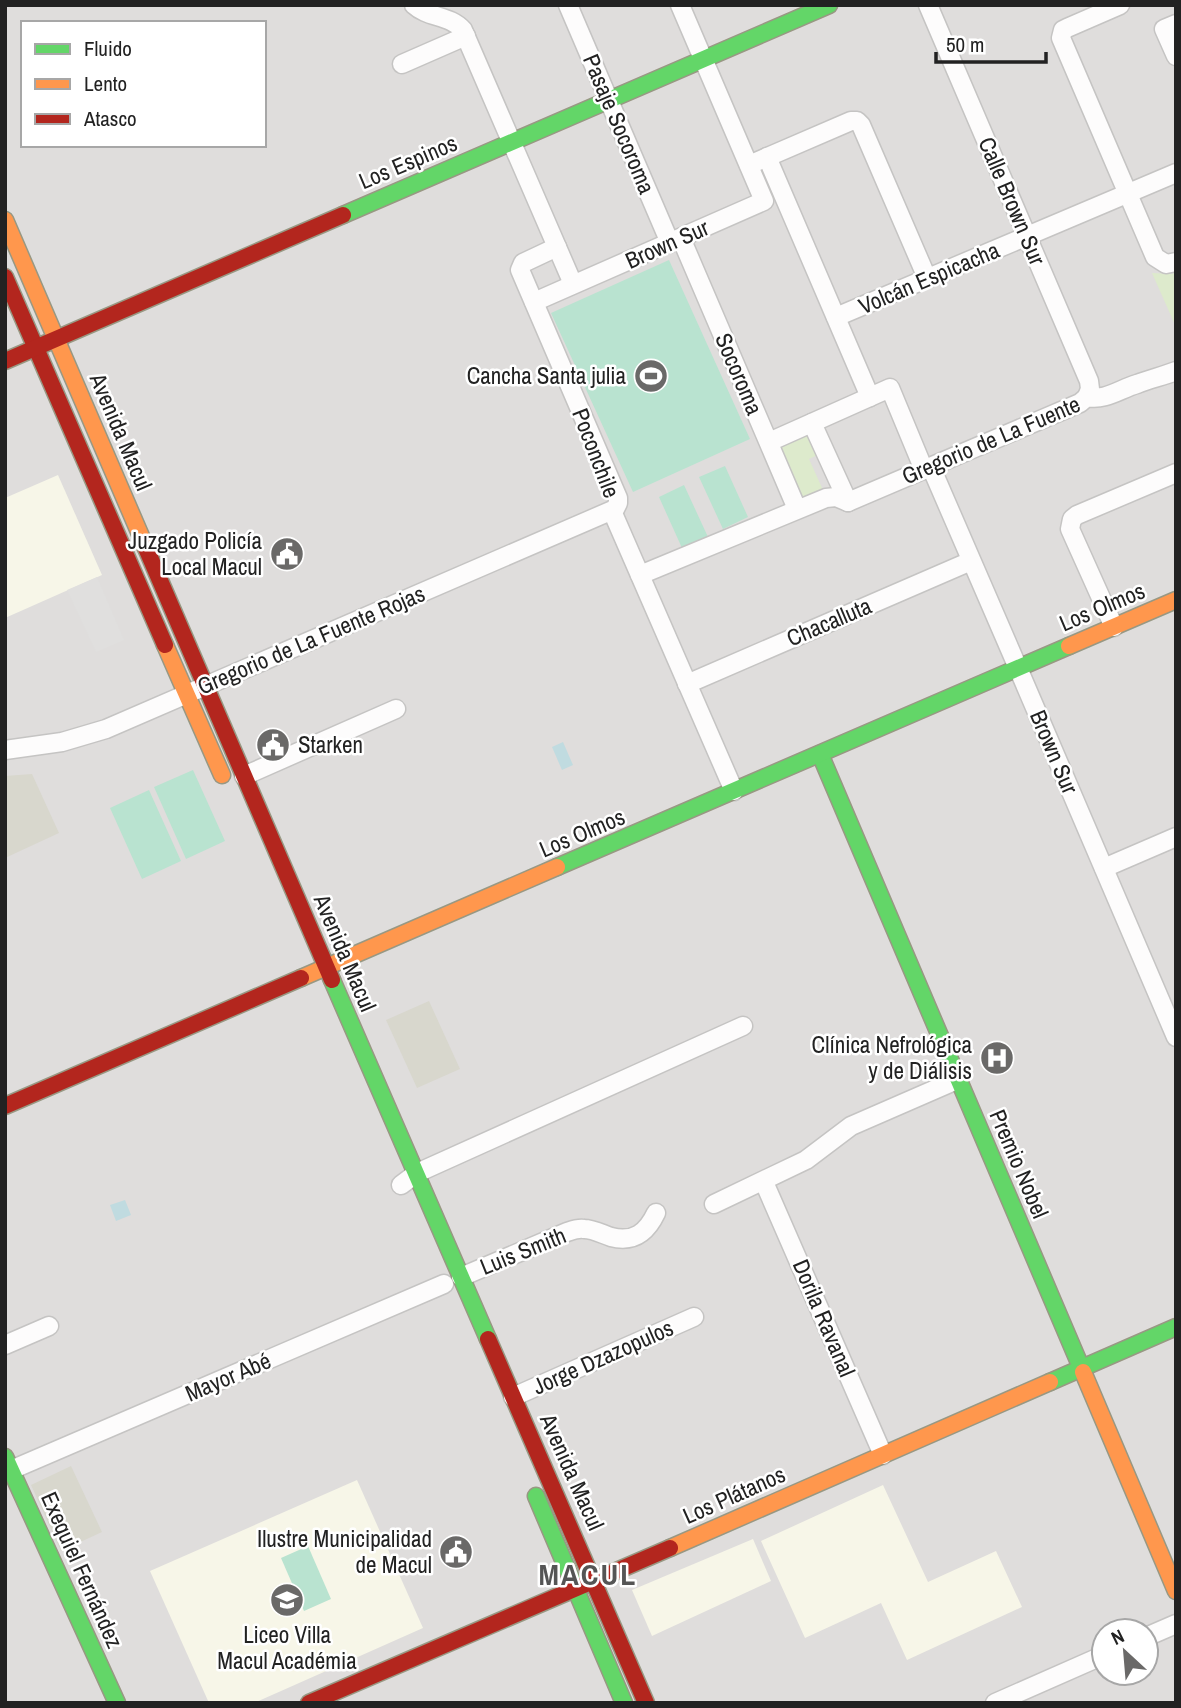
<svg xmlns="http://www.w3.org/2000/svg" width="1181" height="1708" font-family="'Archivo Narrow',sans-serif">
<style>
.residential{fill:#dfdddc;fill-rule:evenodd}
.education{fill:#f7f6e8}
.construction{fill:#d8d7cd}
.grass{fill:#ddeacc}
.pitch{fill:#b9e3d0}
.parking{fill:#e0dfde}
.water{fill:#c0dbe0}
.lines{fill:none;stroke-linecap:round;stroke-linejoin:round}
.street-casing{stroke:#c5c4c3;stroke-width:21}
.fast-casing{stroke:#989883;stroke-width:19}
.slow-casing{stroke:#989883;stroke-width:19}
.jam-casing{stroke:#989883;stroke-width:19}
.street{stroke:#fdfcfc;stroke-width:18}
.fast{stroke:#63d668;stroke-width:16}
.slow{stroke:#ff974d;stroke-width:16}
.jam{stroke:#b3261e;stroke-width:16}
.labels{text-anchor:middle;stroke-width:5;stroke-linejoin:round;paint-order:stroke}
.street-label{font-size:23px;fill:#222;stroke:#fff}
.poi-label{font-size:23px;fill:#222;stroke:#fff;text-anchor:end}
.district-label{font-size:30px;font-weight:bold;letter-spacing:2px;fill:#555;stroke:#fff}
</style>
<rect width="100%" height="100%" fill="#efedeb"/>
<path class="residential" d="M 5,5 L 1176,5 L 1176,1703 L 5,1703 ZM 23,23 L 264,23 L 264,145 L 23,145 ZM 1104,1631 L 1146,1631 L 1146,1673 L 1104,1673 Z"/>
<g class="education">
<path d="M 58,475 L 102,575 L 5,618 L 5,498 Z"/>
<path d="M 357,1480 L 423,1628 L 254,1703 L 209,1703 L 150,1571 Z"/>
<path d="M 883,1485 L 928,1582 L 996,1551 L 1022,1607 L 907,1660 L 881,1603 L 805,1638 L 761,1541 Z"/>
<path d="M 753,1539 L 771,1581 L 652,1636 L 632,1590 Z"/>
</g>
<g class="construction">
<path d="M 32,774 L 59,833 L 5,858 L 5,776 Z"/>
<path d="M 429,1001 L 460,1069 L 417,1088 L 386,1020 Z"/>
<path d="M 71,1466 L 102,1532 L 61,1551 L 31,1485 Z"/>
</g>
<g class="grass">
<path d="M 1176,272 L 1176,327 L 1152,273 L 1172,274 Z"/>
<path d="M 809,429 L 820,454 L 809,459 L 823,490 L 800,501 L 774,445 Z"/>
</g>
<g class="pitch">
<path d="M 669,260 L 750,439 L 633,492 L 551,313 Z"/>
<path d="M 725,466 L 748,517 L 723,529 L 699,477 Z"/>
<path d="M 684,485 L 708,537 L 682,548 L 659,497 Z"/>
<path d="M 193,770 L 225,841 L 186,859 L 154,787 Z"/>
<path d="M 149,790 L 181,861 L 142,879 L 110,808 Z"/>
<path d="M 308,1546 L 331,1599 L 304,1611 L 281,1558 Z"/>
</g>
<path class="parking" d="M 97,577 L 124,640 L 96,652 L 67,590 Z"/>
<g class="water">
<path d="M 563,742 L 573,765 L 562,770 L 552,747 Z"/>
<path d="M 125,1200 L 131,1215 L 116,1221 L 110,1205 Z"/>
</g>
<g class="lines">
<g class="street-casing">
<g id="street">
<path d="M 414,5 C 428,18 450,15 463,30 L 573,284"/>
<path d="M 568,5 L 670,243"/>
<path d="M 928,5 L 1089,381 L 1090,389 L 1087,397"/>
<path d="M 1120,5 L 1067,28 L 1063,30 L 1061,38 L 1155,257 L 1166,264 L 1176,262"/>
<path d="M 1176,24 L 1164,29 L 1176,56"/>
<path d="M 402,64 L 466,36"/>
<path d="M 767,157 L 870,397"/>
<path d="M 749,165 L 851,121 L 857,121 L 861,125 L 927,278"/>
<path d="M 681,238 L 797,509"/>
<path d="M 534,302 L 764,201 L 680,5"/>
<path d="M 836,317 L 1176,173"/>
<path d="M 812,423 L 848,502"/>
<path d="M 769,442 L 890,388 L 924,470"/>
<path d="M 931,467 L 1018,668 L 1176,1037"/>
<path d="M 612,511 L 734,791"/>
<path d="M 640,575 L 826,498 L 836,497 L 848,502 L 1080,403 L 1087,397 C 1105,401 1120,389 1137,384 C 1150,379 1163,376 1176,371"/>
<path d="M 1114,627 L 1070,529 L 1072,519 L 1077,515 L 1176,473"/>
<path d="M 687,684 L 971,561"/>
<path d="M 5,750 L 62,742 L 106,729 L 615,509 L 618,503 L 618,498 L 520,270 L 523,263 L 557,247"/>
<path d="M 244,776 L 396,709"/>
<path d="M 1104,868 L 1176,837"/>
<path d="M 764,1182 L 883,1455"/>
<path d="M 401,1185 L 417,1173 L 743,1026"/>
<path d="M 714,1204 L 806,1160 L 851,1126 L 959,1079"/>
<path d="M 461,1277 L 567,1232 C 573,1230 578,1228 584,1229 C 593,1229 602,1234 611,1237 C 634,1243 647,1232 656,1213"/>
<path d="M 5,1345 L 49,1326"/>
<path d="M 513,1397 L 694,1317"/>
<path d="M 11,1470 L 444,1284"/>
<path d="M 1146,1637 L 1176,1624"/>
<path d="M 995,1703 L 1104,1655"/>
</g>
</g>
<g class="fast-casing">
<g id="fast">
<path d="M 343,215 L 829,5"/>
<path d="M 820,754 L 1083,1372"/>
<path d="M 557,867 L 1069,646"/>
<path d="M 332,980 L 488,1339"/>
<path d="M 1050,1382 L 1176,1327"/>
<path d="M 5,1457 L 117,1703"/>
<path d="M 536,1496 L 624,1703"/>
</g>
</g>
<g class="slow-casing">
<g id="slow">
<path d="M 5,220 L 146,548"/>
<path d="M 165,645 L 222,775"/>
<path d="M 1069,646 L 1176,600"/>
<path d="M 301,978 L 557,867"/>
<path d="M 1083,1372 L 1176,1591"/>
<path d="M 670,1548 L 1050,1382"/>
</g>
</g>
<g class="jam-casing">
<g id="jam">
<path d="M 5,277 L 165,645"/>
<path d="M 5,361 L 343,215"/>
<path d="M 146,548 L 332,980"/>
<path d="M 5,1106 L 301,978"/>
<path d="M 488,1339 L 646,1703"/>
<path d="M 309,1703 L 670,1548"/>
</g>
</g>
<use href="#street" class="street"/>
<use href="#fast" class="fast"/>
<use href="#slow" class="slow"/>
<use href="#jam" class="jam"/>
</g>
<defs>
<g id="stadium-disc" transform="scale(1.75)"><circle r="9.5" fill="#6a6968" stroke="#fff"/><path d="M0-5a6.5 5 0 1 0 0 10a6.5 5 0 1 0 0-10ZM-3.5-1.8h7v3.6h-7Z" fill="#fff"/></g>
<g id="civic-disc" transform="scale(1.75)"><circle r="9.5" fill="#6a6968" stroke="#fff"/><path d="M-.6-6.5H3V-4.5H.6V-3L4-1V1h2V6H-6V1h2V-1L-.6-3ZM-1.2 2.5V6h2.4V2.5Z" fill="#fff"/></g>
<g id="hospital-disc" transform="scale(1.75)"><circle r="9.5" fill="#6a6968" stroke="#fff"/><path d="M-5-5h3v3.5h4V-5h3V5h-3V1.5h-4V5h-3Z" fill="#fff"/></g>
<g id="school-disc" transform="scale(1.75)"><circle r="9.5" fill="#6a6968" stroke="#fff"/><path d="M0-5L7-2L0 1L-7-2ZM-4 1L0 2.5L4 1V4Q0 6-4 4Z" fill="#fff"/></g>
</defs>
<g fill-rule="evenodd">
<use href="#stadium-disc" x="651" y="376"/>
<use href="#civic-disc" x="287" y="554"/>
<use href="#civic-disc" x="273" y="745"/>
<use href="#hospital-disc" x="997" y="1058"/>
<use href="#civic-disc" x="456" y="1552"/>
<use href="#school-disc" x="287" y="1600"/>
</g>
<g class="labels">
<g class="street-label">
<text transform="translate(619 124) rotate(67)" y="8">Pasaje Socoroma</text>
<text transform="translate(408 162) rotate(-23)" y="8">Los Espinos</text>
<text transform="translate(1012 201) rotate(67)" y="8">Calle Brown Sur</text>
<text transform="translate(667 244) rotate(-24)" y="8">Brown Sur</text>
<text transform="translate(929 278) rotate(-23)" y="8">Volcán Espicacha</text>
<text transform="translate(739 374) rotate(67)" y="8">Socoroma</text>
<text transform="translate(121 432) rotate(67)" y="8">Avenida Macul</text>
<text transform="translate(991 440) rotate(-23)" y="8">Gregorio de La Fuente</text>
<text transform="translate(596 453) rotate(69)" y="8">Poconchile</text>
<text transform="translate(1102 607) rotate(-23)" y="8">Los Olmos</text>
<text transform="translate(829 622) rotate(-23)" y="8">Chacalluta</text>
<text transform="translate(311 640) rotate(-23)" y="8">Gregorio de La Fuente Rojas</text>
<text transform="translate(1054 752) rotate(67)" y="8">Brown Sur</text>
<text transform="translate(582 833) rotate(-23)" y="8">Los Olmos</text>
<text transform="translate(345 953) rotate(67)" y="8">Avenida Macul</text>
<text transform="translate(1019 1164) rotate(67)" y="8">Premio Nobel</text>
<text transform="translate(523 1251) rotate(-22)" y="8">Luis Smith</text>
<text transform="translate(824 1318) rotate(67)" y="8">Dorila Ravanal</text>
<text transform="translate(603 1357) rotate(-24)" y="8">Jorge Dzazopulos</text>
<text transform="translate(228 1377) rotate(-23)" y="8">Mayor Abé</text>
<text transform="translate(572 1472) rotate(66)" y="8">Avenida Macul</text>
<text transform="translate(734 1495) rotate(-24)" y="8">Los Plátanos</text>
<text transform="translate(82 1570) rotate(66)" y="8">Exequiel Fernández</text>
</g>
<g class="poi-label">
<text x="626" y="384">Cancha Santa julia</text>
<text x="262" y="549">Juzgado Policía<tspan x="262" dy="26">Local Macul</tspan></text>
<text x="298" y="753" text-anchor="start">Starken</text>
<text x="972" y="1053">Clínica Nefrológica<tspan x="972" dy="26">y de Diálisis</tspan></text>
<text x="432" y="1547">Ilustre Municipalidad<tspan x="432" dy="26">de Macul</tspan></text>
<text x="287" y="1643" text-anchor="middle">Liceo Villa<tspan x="287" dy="26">Macul Académia</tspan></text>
</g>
<g class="district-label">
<text x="588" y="1585">MACUL</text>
</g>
</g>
<rect width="1181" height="1708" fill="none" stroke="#222222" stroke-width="14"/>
<rect x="21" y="21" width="245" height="126" fill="#ffffff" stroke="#a7a7a7" stroke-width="2"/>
<rect x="35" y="44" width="35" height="10" fill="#63d668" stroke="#a7a7a7" stroke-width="2"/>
<text x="84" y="56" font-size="21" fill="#222222">Fluido</text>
<rect x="35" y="79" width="35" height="10" fill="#ff974d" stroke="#a7a7a7" stroke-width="2"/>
<text x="84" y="91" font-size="21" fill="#222222">Lento</text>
<rect x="35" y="114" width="35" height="10" fill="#b3261e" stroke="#a7a7a7" stroke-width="2"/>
<text x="84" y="126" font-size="21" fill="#222222">Atasco</text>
<g transform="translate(1125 1652) rotate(334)"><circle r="33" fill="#ffffff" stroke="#a7a7a7" stroke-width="2"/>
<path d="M0-5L12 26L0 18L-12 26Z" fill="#6a6968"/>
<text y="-10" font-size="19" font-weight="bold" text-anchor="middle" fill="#222222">N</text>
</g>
<path d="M936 52v10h110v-10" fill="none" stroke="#222222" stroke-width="3.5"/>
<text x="946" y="52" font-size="21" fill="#222222" stroke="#ffffff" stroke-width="5" paint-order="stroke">50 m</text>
</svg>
